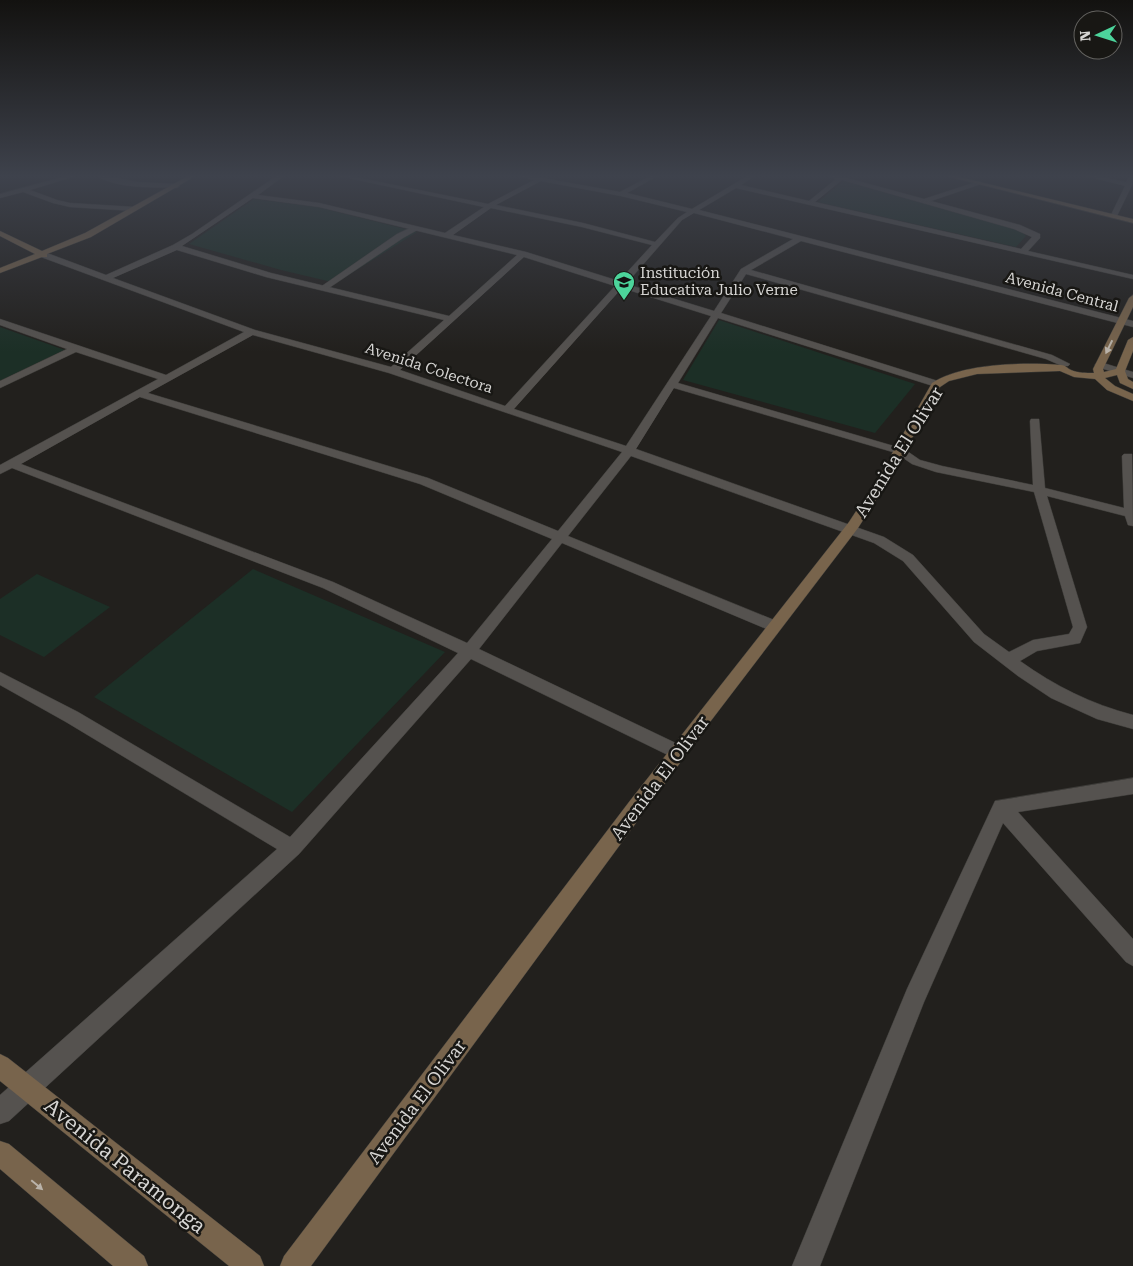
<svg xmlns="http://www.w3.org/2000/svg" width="1133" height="1266" font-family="'Roboto Serif',serif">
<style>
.green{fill:#1c2f26}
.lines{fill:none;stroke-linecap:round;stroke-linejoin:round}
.lane-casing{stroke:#3c3b38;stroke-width:1}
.street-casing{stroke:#3c3b38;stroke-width:1}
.secondary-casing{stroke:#3c3b38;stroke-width:1}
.lane{fill:#55524f;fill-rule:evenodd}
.street{fill:#55524f;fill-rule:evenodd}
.secondary{fill:#78644c;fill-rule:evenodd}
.oneway{fill:#bab3aa}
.labels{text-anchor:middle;stroke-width:5;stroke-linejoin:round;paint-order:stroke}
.far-poi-label{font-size:15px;fill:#d6d5d3;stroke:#181714;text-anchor:start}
.far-street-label{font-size:15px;fill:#d6d5d3;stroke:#181714}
.street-label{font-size:18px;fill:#d6d5d3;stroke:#181714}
.near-street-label{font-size:21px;fill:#d6d5d3;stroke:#181714}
</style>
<rect width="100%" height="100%" fill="#22201d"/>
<g class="green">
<path d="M 844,181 L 1022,231 L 1026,236 L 1016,247 L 818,202 Z"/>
<path d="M 254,199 L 317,207 L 417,232 L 336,283 L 281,270 L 189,244 Z"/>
<path d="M 719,320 L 915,384 L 875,433 L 683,380 Z"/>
<path d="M 0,327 L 65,350 L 0,381 Z"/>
<path d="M 253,569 L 445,652 L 292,812 L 94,697 Z"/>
<path d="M 37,574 L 110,607 L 44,657 L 0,635 L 0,599 Z"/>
</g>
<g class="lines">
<g class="lane-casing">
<path id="lane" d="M 412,227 L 419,229 L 403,238 L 326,290 L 319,288 L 397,234 Z"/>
</g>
<g class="street-casing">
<g id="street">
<path d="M 70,175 L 79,175 L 30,190 L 57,200 L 70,203 L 135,207 L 138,209 L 135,211 L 70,207 L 53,203 L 23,192 L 0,198 L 0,194 Z"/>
<path d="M 95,175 L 103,175 L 137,182 L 177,184 L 180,186 L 177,188 C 152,187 116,189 95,175 Z"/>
<path d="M 278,175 L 285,175 L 258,195 L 319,203 L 445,233 L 484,207 L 334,175 L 345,175 L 488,204 L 534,180 L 514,175 L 526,175 L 620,192 L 652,175 L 659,175 L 627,193 L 692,209 L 749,175 L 756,175 L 741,185 L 809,201 L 836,179 L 827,175 L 836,175 L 924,199 L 979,181 L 981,182 L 981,184 L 931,201 L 1020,225 L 1040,234 L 1040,238 L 1028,251 L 1133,275 L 1133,279 L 736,188 L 699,210 L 1133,321 L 1133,327 L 801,241 L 751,270 L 1052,355 L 1070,364 L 1068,366 L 1062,366 L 1046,359 L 746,274 L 721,313 L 941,382 L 942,384 L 941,386 L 933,386 L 718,318 L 678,383 L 904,449 L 920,460 L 942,466 L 1033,485 L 1030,421 L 1031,419 L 1039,419 L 1045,488 L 1124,508 L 1122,456 L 1124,454 L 1132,454 L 1133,526 L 1128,525 L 1125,516 L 1047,496 L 1087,627 L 1080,643 L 1037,651 L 1020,661 C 1055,686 1091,704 1133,715 L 1133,729 L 1097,719 L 1051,698 L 1018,676 L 974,642 L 903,561 L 874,543 L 631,456 L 568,536 L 779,622 L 781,626 L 779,630 L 774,631 L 769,630 L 562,543 L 479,649 L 684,747 L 687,752 L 684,757 L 678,759 L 672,757 L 471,659 L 299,854 L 9,1121 L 0,1124 L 0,1095 L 277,849 L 66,722 L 0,685 L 0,672 L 78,712 L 290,837 L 458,653 L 323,588 L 12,468 L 0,474 L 0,465 L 158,379 L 76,352 L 0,388 L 0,381 L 67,349 L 0,325 L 0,319 L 166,375 L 244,332 L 41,257 L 41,253 L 47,253 L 106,275 L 173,245 L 192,234 ZM 842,180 L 1014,229 L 1032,237 L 1021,249 L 815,202 ZM 541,181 L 621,196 L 687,212 L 678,218 L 655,242 L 583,223 L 496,205 ZM 253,198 L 319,207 L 517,255 L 449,316 L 271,273 L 182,246 ZM 491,208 L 582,227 L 652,245 L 619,281 L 526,252 L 453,235 ZM 694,213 L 793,239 L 741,269 L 714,311 L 626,284 L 682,220 ZM 177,250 L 266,277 L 444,320 L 391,367 L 255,330 L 113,278 ZM 524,257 L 615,286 L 505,406 L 400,370 ZM 622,288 L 711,316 L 626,446 L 514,409 ZM 253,335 L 389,373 L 622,452 L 558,531 L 428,478 L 148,393 ZM 674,388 L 896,453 L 912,464 L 936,472 L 1034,492 L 1073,627 L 1069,634 L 1033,640 L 1009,652 L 984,634 L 913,555 L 884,537 L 636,449 ZM 140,397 L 420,484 L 552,539 L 467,643 L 333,582 L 21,464 Z"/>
<path d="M 1082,175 L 1092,175 L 1126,182 L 1130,175 L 1133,175 L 1132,185 L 1116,218 L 1110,217 L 1125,186 Z"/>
<path d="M 1100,362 L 1133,372 L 1133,378 L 1097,367 L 1095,365 Z"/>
<path d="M 1133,778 L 1133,794 L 1018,812 L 1133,939 L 1133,966 L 1126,962 L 1003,823 L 924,1002 L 820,1266 L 792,1266 L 907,989 L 995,801 Z"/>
</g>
</g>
<g class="secondary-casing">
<g id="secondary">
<path d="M 190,175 L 197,175 L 91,237 L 47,254 L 47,257 L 42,257 L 0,273 L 0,268 L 35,254 L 0,236 L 0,231 L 42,251 L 85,233 Z"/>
<path d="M 942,175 L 951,175 L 1133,219 L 1133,223 Z"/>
<path d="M 1133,295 L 1133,307 L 1103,369 L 1104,372 L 1116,369 L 1128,340 L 1133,337 L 1133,351 L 1125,371 L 1128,379 L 1133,382 L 1133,389 L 1120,383 L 1117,375 L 1105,378 L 1115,386 L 1133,394 L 1133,401 L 1107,390 L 1095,379 L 1074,377 L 1060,371 L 977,374 L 949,381 L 940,387 L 893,473 L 858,528 L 710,722 L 311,1266 L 280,1266 L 284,1256 L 629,802 L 849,522 L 881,473 L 932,383 C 962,363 1025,362 1061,365 C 1065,365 1067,368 1071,370 C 1078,373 1086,373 1094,373 L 1093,369 L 1129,298 Z"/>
<path d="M 0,1054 L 8,1058 L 260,1256 L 264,1266 L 229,1266 L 0,1081 Z"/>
<path d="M 0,1141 L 9,1144 L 144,1256 L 148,1266 L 113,1266 L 0,1169 Z"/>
</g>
</g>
<use href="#lane" class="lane"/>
<use href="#street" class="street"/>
<use href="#secondary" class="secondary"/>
</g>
<defs><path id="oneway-solid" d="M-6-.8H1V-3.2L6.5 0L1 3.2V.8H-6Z" transform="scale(1.25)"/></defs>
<g class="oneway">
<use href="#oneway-solid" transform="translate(1109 347) rotate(116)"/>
<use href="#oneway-solid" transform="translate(37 1185) rotate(40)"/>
</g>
<linearGradient id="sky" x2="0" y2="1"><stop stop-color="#131210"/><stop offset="0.5" stop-color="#3e424c"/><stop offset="1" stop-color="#3e424c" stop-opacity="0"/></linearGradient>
<rect width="1133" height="352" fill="url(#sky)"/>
<defs>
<g id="school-pin" transform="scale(1.125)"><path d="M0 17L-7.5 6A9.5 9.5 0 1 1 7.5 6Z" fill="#4cd49b" stroke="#181714"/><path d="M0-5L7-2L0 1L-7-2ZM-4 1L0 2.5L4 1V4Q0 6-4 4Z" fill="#111"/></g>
</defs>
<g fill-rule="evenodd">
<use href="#school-pin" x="624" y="282"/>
</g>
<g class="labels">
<g class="far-poi-label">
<text x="640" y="278">Institución<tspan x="640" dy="17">Educativa Julio Verne</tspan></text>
</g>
<g class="far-street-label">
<text transform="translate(1062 292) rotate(15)" y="5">Avenida Central</text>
<text transform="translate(429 368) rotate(18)" y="5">Avenida Colectora</text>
</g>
<g class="street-label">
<text transform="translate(899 452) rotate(-58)" y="6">Avenida El Olivar</text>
<text transform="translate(660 778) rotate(-53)" y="6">Avenida El Olivar</text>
<text transform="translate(417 1102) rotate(-53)" y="6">Avenida El Olivar</text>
</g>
<g class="near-street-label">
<text transform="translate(125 1166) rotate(39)" y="7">Avenida Paramonga</text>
</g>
</g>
<g transform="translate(1098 35) rotate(266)"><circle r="24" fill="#181714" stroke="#646360"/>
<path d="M0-4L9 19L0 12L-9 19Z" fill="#4cd49b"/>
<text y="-8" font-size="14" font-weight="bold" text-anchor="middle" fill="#d6d5d3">N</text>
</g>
</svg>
